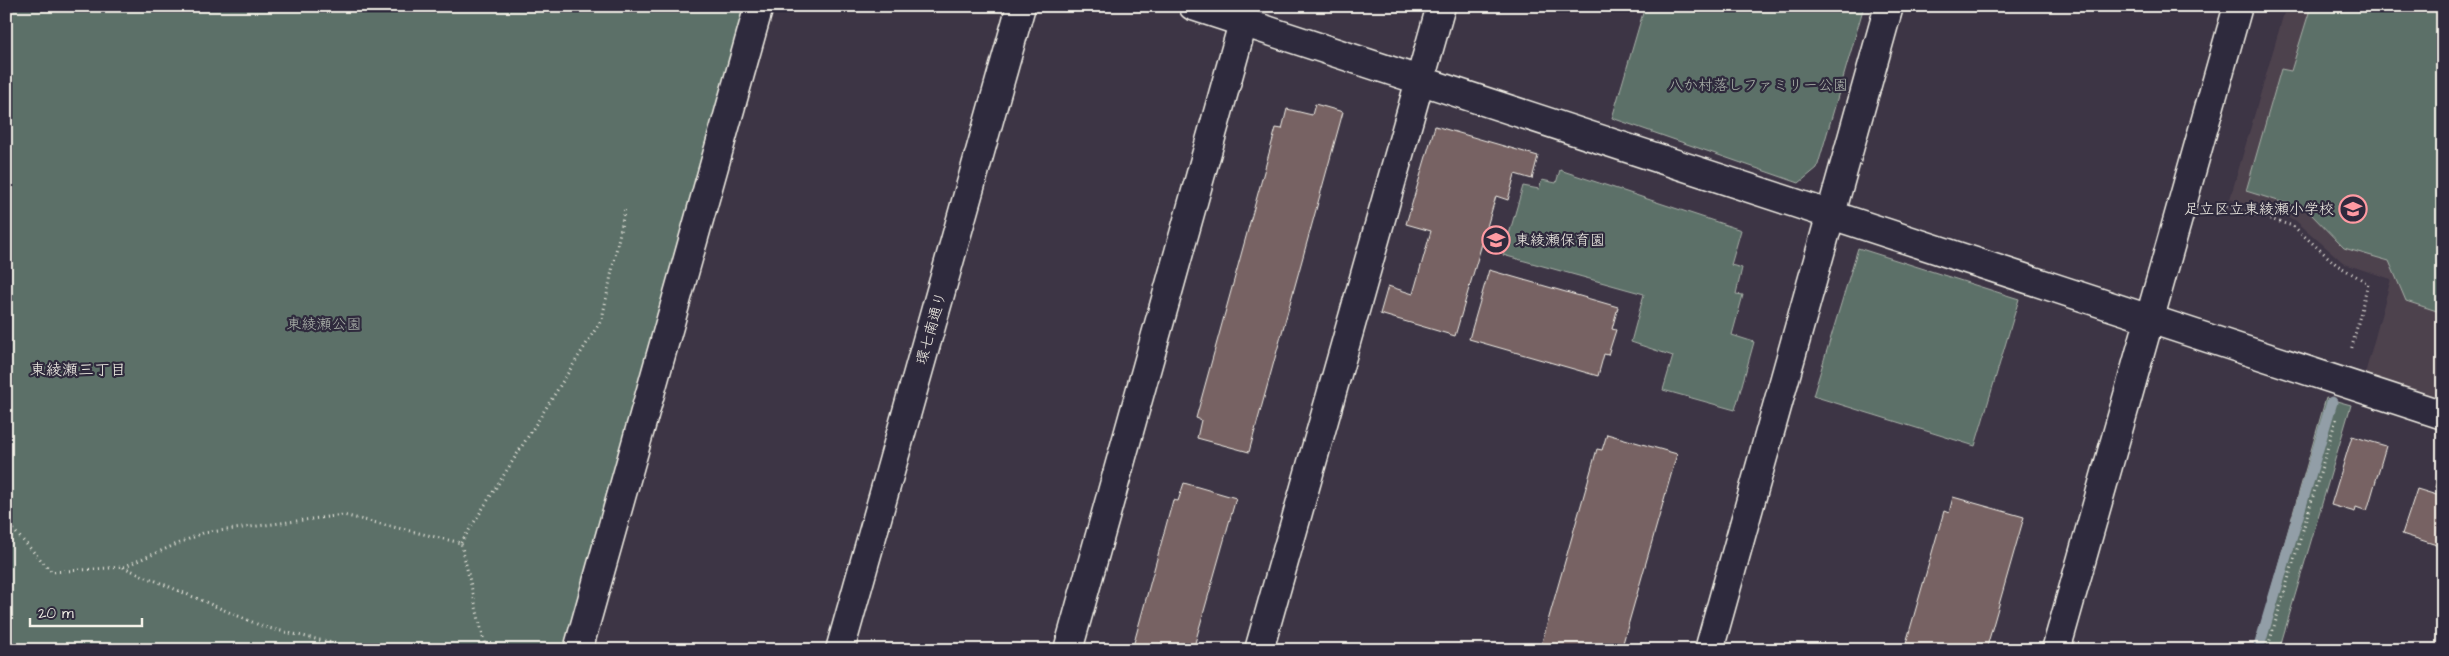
<svg xmlns="http://www.w3.org/2000/svg" width="2449" height="656" font-family="'Architects Daughter','Klee One',sans-serif">
<style>
.built{fill:#4e424e}
.green{fill:#5c7068;stroke:#a8b0a8}
.lines{fill:none;stroke-linecap:round;stroke-linejoin:round}
.stream{stroke:#929ea7;stroke-width:11}
.building{fill:#776264;stroke:#f4f1e8}
.minor-casing{stroke:#f4f1e8;stroke-width:31}
.path{stroke:#f4f1e8;stroke-width:3;stroke-dasharray:1 4;stroke-linecap:butt}
.minor{stroke:#2f2a3d;stroke-width:28}
.labels{text-anchor:middle;stroke-width:4.5;stroke-linejoin:round;paint-order:stroke}
.park-label{font-size:15px;fill:#b0b7ae;stroke:#2f2a3d}
.poi-label{font-size:15px;fill:#f4f1e8;stroke:#2f2a3d;text-anchor:end}
.street-label{font-size:15px;fill:#f4f1e8;stroke:#2f2a3d}
.neighbourhood-label{font-size:16px;fill:#f4f1e8;stroke:#2f2a3d}
</style>
<rect width="100%" height="100%" fill="#3d3545"/>
<filter id="ink" filterUnits="userSpaceOnUse"><feTurbulence type="fractalNoise" baseFrequency=".02" numOctaves="2"/><feDisplacementMap in="SourceGraphic" scale="10" xChannelSelector="R" yChannelSelector="G"/><feConvolveMatrix kernelMatrix="1 2 1 2 8 2 1 2 1" color-interpolation-filters="sRGB"/></filter>
<g filter="url(#ink)">
<path class="built" d="M 2286,6 L 2443,6 L 2443,398 L 2365,374 L 2391,279 L 2345,264 L 2295,220 L 2230,199 Z"/>
<g class="green">
<path d="M 6,6 L 744,6 L 563,650 L 6,650 Z"/>
<path d="M 1645,6 L 1864,6 L 1817,168 L 1799,183 L 1612,118 Z"/>
<path d="M 2311,6 L 2443,6 L 2443,313 L 2406,301 L 2389,261 L 2344,248 L 2307,210 L 2246,191 L 2281,69 L 2291,71 Z"/>
<path d="M 1560,170 L 1741,230 L 1731,265 L 1742,268 L 1736,294 L 1743,295 L 1732,335 L 1754,342 L 1735,410 L 1663,390 L 1673,356 L 1631,342 L 1644,294 L 1503,255 L 1523,186 L 1539,189 L 1542,180 L 1556,183 Z"/>
<path d="M 1858,248 L 2019,299 L 1975,446 L 1813,396 Z"/>
<path d="M 2326,398 L 2351,405 L 2279,650 L 2254,650 Z"/>
</g>
<g class="lines">
<path class="stream" d="M 2258,650 L 2332,402"/>
</g>
<g class="building">
<path d="M 1536,6 L 1555,6 L 1553,11 Z"/>
<path d="M 1315,104 L 1343,112 L 1249,452 L 1197,438 L 1201,420 L 1196,418 L 1276,128 L 1282,129 L 1287,109 L 1312,115 Z"/>
<path d="M 1435,126 L 1538,156 L 1532,179 L 1515,174 L 1508,200 L 1496,196 L 1455,336 L 1380,314 L 1388,286 L 1413,294 L 1431,231 L 1406,224 Z"/>
<path d="M 1489,270 L 1618,307 L 1612,329 L 1616,330 L 1608,355 L 1604,354 L 1598,376 L 1469,339 Z"/>
<path d="M 1607,434 L 1677,454 L 1621,650 L 1535,650 L 1536,647 L 1540,649 L 1597,449 L 1602,450 Z"/>
<path d="M 2352,436 L 2386,446 L 2367,511 L 2356,507 L 2355,512 L 2331,505 Z"/>
<path d="M 2443,464 L 2443,490 L 2435,487 Z"/>
<path d="M 1184,483 L 1236,498 L 1193,650 L 1132,650 L 1173,500 L 1178,501 Z"/>
<path d="M 2417,489 L 2443,497 L 2443,547 L 2402,534 Z"/>
<path d="M 1953,497 L 2024,517 L 1986,650 L 1904,650 L 1944,511 L 1949,513 Z"/>
</g>
<g class="lines">
<g class="minor-casing">
<g id="minor">
<path d="M 1193,6 L 2443,415"/>
<path d="M 578,650 L 759,6"/>
<path d="M 840,650 L 1021,6"/>
<path d="M 1068,650 L 1243,23"/>
<path d="M 1259,650 L 1441,6"/>
<path d="M 1709,650 L 1889,6"/>
<path d="M 2056,650 L 2238,6"/>
</g>
</g>
<g class="path">
<path d="M 2217,203 L 2293,226 L 2337,265 L 2368,283 L 2351,351"/>
<path d="M 6,522 L 52,572 L 123,567 L 203,533 L 343,515 L 461,543 L 486,650"/>
<path d="M 461,543 L 602,319 L 625,208"/>
<path d="M 123,567 L 264,627 L 362,650"/>
<path d="M 2267,650 L 2337,416"/>
</g>
<use href="#minor" class="minor"/>
</g>
</g>
<defs>
<g id="school-ring" transform="scale(1.4375)"><circle r="9.5" fill="#2f2a3d" stroke="#ff9aa2" stroke-width="1.5"/><path d="M0-5L7-2L0 1L-7-2ZM-4 1L0 2.5L4 1V4Q0 6-4 4Z" fill="#ff9aa2"/></g>
</defs>
<g fill-rule="evenodd">
<use href="#school-ring" x="2353" y="209"/>
<use href="#school-ring" x="1496" y="240"/>
</g>
<g class="labels">
<g class="park-label">
<text x="1758" y="90">八か村落しファミリー公園</text>
<text x="324" y="329">東綾瀬公園</text>
</g>
<g class="poi-label">
<text x="2334" y="214">足立区立東綾瀬小学校</text>
<text x="1515" y="245" text-anchor="start">東綾瀬保育園</text>
</g>
<g class="street-label">
<text transform="translate(931 328) rotate(-74)" y="5">環七南通り</text>
</g>
<g class="neighbourhood-label">
<text x="78" y="375">東綾瀬三丁目</text>
</g>
</g>
<rect width="2449" height="656" fill="none" stroke="#2f2a3d" stroke-width="25"/>
<rect x="12" y="12" width="2424" height="631" fill="none" stroke="#f4f1e8" stroke-width="2" filter="url(#ink)"/>
<path d="M30 618v8h112v-8" fill="none" stroke="#f4f1e8" stroke-width="2.5"/>
<text x="38" y="618" font-size="15" fill="#f4f1e8" stroke="#2f2a3d" stroke-width="4" paint-order="stroke">20 m</text>
</svg>
